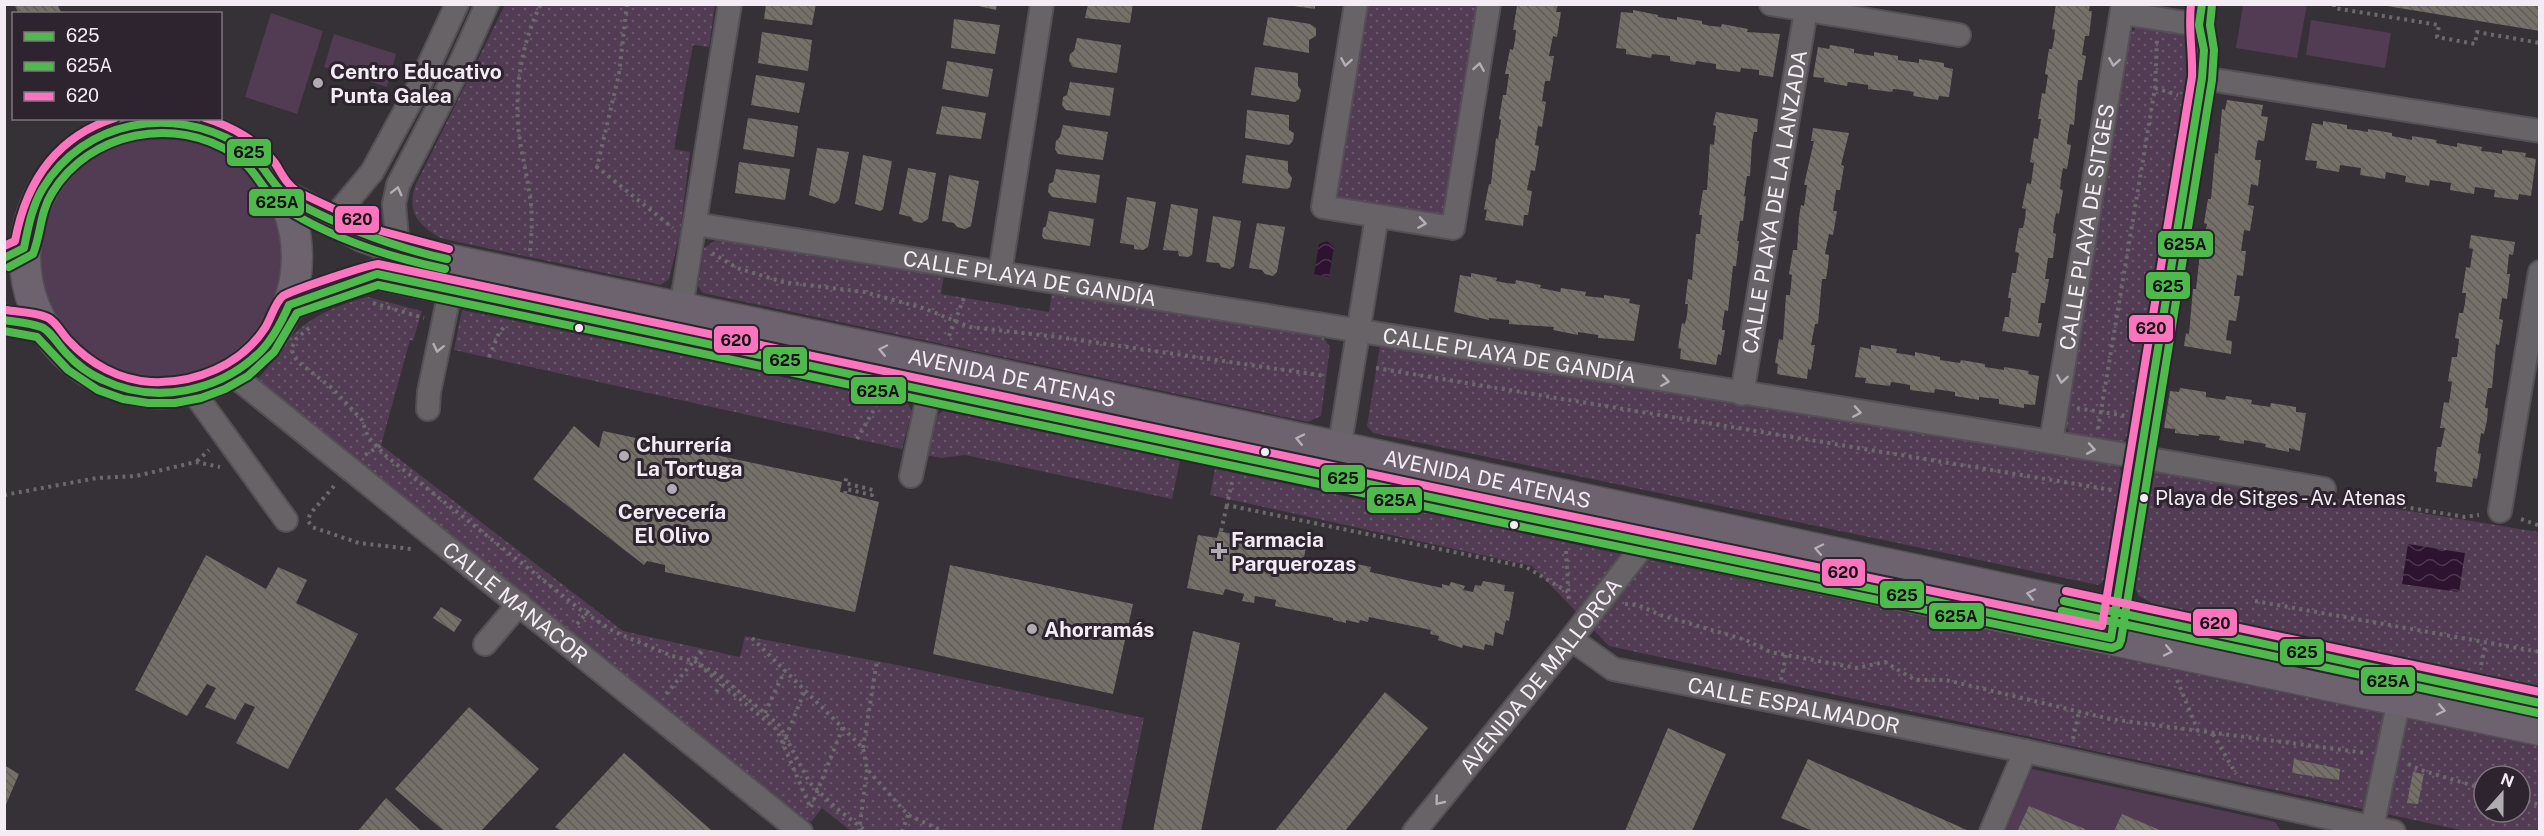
<svg xmlns="http://www.w3.org/2000/svg" width="2544" height="836" viewBox="0 0 2544 836" font-family="'Public Sans',sans-serif">
<style>
.green{fill:#513c53}
.park{fill:url(#park-dots);fill-rule:evenodd}
.water{fill:url(#water-waves)}
.building{fill:url(#building-back-hatch)}
.lines{fill:none;stroke-linecap:round;stroke-linejoin:round}
.minor-casing{stroke:#555055;stroke-width:26}
.major-casing{stroke:#555055;stroke-width:33}
.path{stroke:#6c696c;stroke-width:4;stroke-dasharray:3 4.5;stroke-linecap:butt}
.minor{stroke:#676367;stroke-width:22}
.major{stroke:#6d636e;stroke-width:30}
.bus-1-casing{stroke:#2e242f;stroke-width:12}
.bus-2-casing{stroke:#2e242f;stroke-width:12}
.bus-3-casing{stroke:#2e242f;stroke-width:12}
.bus-1{stroke:#4eba4b;stroke-width:8}
.bus-2{stroke:#4eba4b;stroke-width:8}
.bus-3{stroke:#fc73be;stroke-width:8}
.oneway{stroke:#b4aeb5}
.oneway2{stroke:#b7aeb8}
.poi-dot{fill:#b1abb2;stroke:#2e242f;stroke-width:2}
.bus-dot{fill:#f3ecf4;stroke:#2e242f;stroke-width:2}
.labels{text-anchor:middle;dominant-baseline:central;stroke-width:6;stroke-linejoin:round;paint-order:stroke}
.bus-label{font-size:20px;fill:#f3ecf4;stroke:#2e242f;text-anchor:start}
.poi-label{font-size:21px;font-weight:bold;fill:#f3ecf4;stroke:#2e242f;text-anchor:start}
.street-label{font-size:21px;fill:#f3ecf4;stroke:#2e242f}
.line-badge{stroke:#2e242f;stroke-width:2}
.pale-badge-label{font-size:16px;text-anchor:middle;font-weight:bold;fill:#111}
</style>
<defs>
<pattern id="park-dots" width="8" height="8" patternUnits="userSpaceOnUse" patternTransform="scale(1.5)"><rect width="8" height="8" fill="#513c53"/><path d="M2 2h.1M6 6h.1" fill="none" stroke="#6a586c" stroke-width="1.8" stroke-linecap="round"/></pattern>
<pattern id="water-waves" width="16" height="10" patternUnits="userSpaceOnUse" patternTransform="scale(1.5)"><rect width="16" height="10" fill="#2e1331"/><path d="M0 5q4-4 8 0t8 0" fill="none" stroke="#4d364f"/></pattern>
<pattern id="building-back-hatch" width="6" height="6" patternUnits="userSpaceOnUse" patternTransform="scale(1.5)"><rect width="6" height="6" fill="#757169"/><path d="M-1 5l2 2M0 0l6 6M5-1l2 2" fill="none" stroke="#5f5c59"/></pattern>
</defs>
<rect width="100%" height="100%" fill="#363136"/>
<path class="green" d="M2243,5H2307L2297,58L2236,48Z
M271,13L323,31L297,114L245,97Z
M2311,20L2391,33L2385,68L2306,55Z
M334,34L396,54L387,87L324,67Z
M37 257a124 124 0 1 1 248 0a124 124 0 1 1-248 0Z
M2032,769L2275,822L2281,831L2005,832Z"/>
<path class="park" d="M505,5H715L709,47L693,45L674,149L690,152L680,233L669,279L661,285L440,238C418,224 407,213 415,186Z
M1367,5H1477L1443,216L1336,199Z
M2137,26L2188,35L2198,50L2131,432L2121,444L2096,436L2070,434L2064,422L2128,36Z
M716,240L944,275L941,294L1049,312L1052,293L1323,337L1330,347L1321,416L1308,422L703,293L698,286L704,248Z
M368,297L422,311L413,341L410,340L381,445L623,631L740,657L745,636L897,665L1144,718L1121,831H851L822,808L811,822L803,817L256,380C270,368 278,351 291,337C312,315 340,304 368,297Z
M462,310L907,403L912,411L902,449L454,350Z
M1383,343L2118,465L2124,476L2108,577L2098,585L1373,433L1367,426L1380,346Z
M943,411L1180,461L1172,499L965,455L942,458L925,455L937,415Z
M1215,469L2539,746V831H2465L1609,646L1532,566L1210,495ZM2484,776H2520V812H2484Z
M2156,470L2539,532V686L2156,605L2139,596L2133,584L2148,477Z"/>
<path class="water" d="M1327,241L1334,247L1329,277L1314,274L1319,244Z
M2408,544L2465,553L2459,592L2402,584Z"/>
<path class="building" d="M14,4H57L62,14H19Z
M766,4H816L812,25L764,19Z
M970,4H997L996,10Z
M1088,4H1133L1130,23L1085,18Z
M1294,4H1315V9L1294,6Z
M1520,4H1558L1556,12H1561L1557,37L1553,36L1549,56H1554L1550,81H1545L1542,101L1546,102L1544,114L1542,127L1538,126L1535,145L1539,146L1535,171L1531,170L1527,190L1532,191L1528,215H1524L1523,226L1485,220L1487,210L1484,209L1489,184H1491L1496,138L1498,139L1501,120L1499,119L1503,95H1506L1509,74H1505L1510,49L1513,50L1515,40L1516,30H1513L1517,6Z
M2056,4H2090L2089,11H2092L2089,36H2085L2082,55L2086,56L2082,80H2078L2074,125L2070,124L2068,135L2067,144L2071,145L2067,169L2063,168L2061,179L2060,189L2063,190L2059,214L2056,213L2054,223L2053,233L2056,234L2053,258H2048L2045,279H2049L2045,303H2041L2038,323H2042L2039,337L2002,331L2005,317H2009L2011,298H2008L2012,273H2016L2019,253L2015,252L2019,228H2023L2025,219L2026,209L2022,208L2027,183L2031,184L2034,163L2030,162L2034,138L2038,139L2041,119H2038L2042,93L2045,94L2048,75L2045,74L2049,49H2052L2054,40L2055,30L2052,29Z
M2387,5H2540V31L2387,6Z
M1633,10L1658,15V17L1677,20V17L1702,21V24L1711,26L1721,27L1722,24L1748,29L1747,32L1780,34L1773,77L1759,75V70L1741,68L1740,72L1716,69V64L1696,61L1695,65L1670,61V56L1652,54L1651,58L1626,54V49L1616,48L1621,12L1633,13Z
M1268,17L1310,24L1316,28V36L1309,40V53L1263,45Z
M954,19L1000,25L995,54L951,48Z
M762,32L812,40L808,71L758,63Z
M1077,38L1121,45L1117,73L1073,67L1069,61L1070,54L1074,51Z
M1830,45L1854,49V53L1874,56V52L1898,56V60L1919,63V59L1944,63V67L1953,69L1949,97L1939,96L1938,100L1913,96L1914,92L1903,90L1893,89L1892,92L1868,89V85L1848,82L1847,86L1824,82V78L1813,77L1818,47L1829,49Z
M947,61L993,69L988,97L942,89Z
M1255,67L1298,73V86L1301,90L1299,99L1295,102L1251,95Z
M756,75L805,83L799,113L751,105Z
M1070,82L1114,88L1110,116L1066,110L1062,105L1063,97L1067,95Z
M2227,100L2263,105L2261,116L2268,117L2264,141L2258,140L2256,150L2255,160H2261L2258,186L2251,184L2248,205L2254,206L2250,231L2244,230L2241,251H2246L2243,276L2237,275L2234,296H2240L2236,321L2229,320L2226,340L2232,341L2231,354L2184,346L2186,333L2189,334L2193,289H2196L2201,244H2203L2207,224L2204,223L2208,199H2211L2215,153L2218,154L2222,109L2225,110Z
M942,106L986,113L981,139L936,134Z
M1247,110L1289,115V130L1294,133L1293,141L1289,145L1245,138Z
M1716,112L1758,119L1757,132H1754L1752,142L1750,176H1747L1744,196H1746L1743,221H1740L1737,241H1739L1736,266H1733L1728,311L1725,310L1723,320L1722,330H1725L1721,355L1718,354L1716,365L1680,359L1681,349L1678,348L1682,323L1685,324L1687,315L1688,304H1685L1688,279L1692,280L1696,234H1700L1702,215H1699L1703,190H1707L1710,144L1714,145L1716,126L1713,125Z
M748,118L798,126L794,157L743,149Z
M2323,121L2347,125V129L2357,130L2368,132V129L2392,133V136L2412,140V136L2437,140L2436,143L2457,147V143L2482,147L2481,151L2491,152L2502,154V150L2526,153L2525,157L2536,159L2531,196L2519,194L2518,200L2494,197L2495,190L2475,187L2474,194L2450,190L2451,183L2430,180L2429,186L2405,182L2406,176L2386,172L2385,179L2360,175L2361,168L2340,165L2339,172L2316,168L2317,161L2305,160L2312,123L2323,125Z
M1063,125L1108,132L1103,160L1058,154L1055,149L1056,141L1060,137Z
M1813,128L1849,133L1841,165L1844,166L1840,190H1836L1833,211H1837L1833,235L1829,234L1825,254L1829,255L1828,266L1826,279H1822L1818,324H1815L1811,345H1815L1811,370L1808,369L1807,379L1777,374L1778,364L1775,363L1779,339L1783,340L1786,295H1790L1792,275L1789,274L1793,250H1797L1799,217L1801,205L1804,206L1807,185H1804L1814,141H1811Z
M817,148L849,152L839,200L834,204L809,195Z
M863,155L892,161L883,209L880,211L855,204Z
M1246,155L1288,161V172L1292,178L1290,187L1287,189L1242,183Z
M739,162L790,169L785,200L735,193Z
M908,168L936,173L928,219L922,223L913,221L911,217L899,214Z
M1056,169L1100,175L1096,203L1052,197L1048,192L1049,184L1053,182Z
M949,175L979,181L971,226L965,229L957,227L954,223L942,221Z
M1127,197L1156,202L1148,247L1143,250L1134,249V245L1120,243Z
M1171,204L1198,209L1192,255L1188,257L1179,256L1178,251L1163,250Z
M1049,211L1094,219L1090,246L1044,239L1042,236L1043,228L1046,226Z
M1213,216L1241,221L1234,266L1230,269L1221,267L1219,263L1206,262Z
M1257,223L1285,227L1277,272L1273,276L1265,274L1262,270L1249,268Z
M2471,235L2515,242L2513,255L2509,254L2507,274H2510L2507,299L2502,298L2499,319L2503,320L2499,345L2496,344L2492,388H2488L2485,408H2488L2487,420L2484,434L2481,433L2478,453L2481,454L2477,479L2473,478L2472,487L2436,482L2437,472L2434,471L2437,447H2441L2445,428H2440L2444,402L2449,403L2452,382L2448,381L2452,357H2457L2459,339L2455,338L2459,313H2463L2465,303L2466,293H2462L2466,267L2470,268L2473,249L2469,248Z
M1471,273L1497,278L1496,281L1506,283L1515,284L1516,280L1541,285L1540,288L1560,292L1561,288L1586,292L1585,296L1604,298V295L1630,299L1629,303L1640,305L1634,341L1598,338V335L1578,332V335L1553,330L1554,327L1509,324V320L1489,318V320L1454,312L1460,275L1471,277Z
M1871,345L1897,349L1896,353L1904,354L1915,356V352L1940,357V360L1960,363L1961,360L1985,364V367L2004,370V367L2029,371L2028,374L2039,376L2035,405L2024,404V408L1999,404V399L1979,397V400L1955,396V392L1935,389L1934,393L1910,390V385L1899,383L1891,382L1890,386L1865,383L1866,378L1855,377L1860,347L1871,349Z
M2180,388L2206,392V397L2225,400L2226,396L2252,400L2251,404L2270,407L2271,403L2296,407V412L2306,413L2300,451L2289,448V452L2265,447L2266,444L2244,440V444L2219,440L2220,436L2209,435L2199,434V436L2175,433V429L2164,428L2170,391L2179,392Z
M574,426L599,448L603,431L842,482L840,492L879,502L855,612L665,572V565L647,561L644,565L533,479Z
M1219,531L1236,535L1235,539L1284,550L1286,543L1306,547L1304,557L1347,565V562L1371,567L1370,572L1442,588V584L1449,586L1451,582L1465,586L1463,590L1473,592L1475,585L1481,586L1483,581L1505,585L1504,591L1514,592L1509,621L1506,620L1503,635L1495,632L1493,646L1485,644L1484,650L1463,645L1462,648L1438,640L1439,636L1430,634L1431,630L1369,617L1368,622L1360,620L1359,623L1346,620V623L1333,620V618L1275,606L1276,600L1255,596L1254,603L1242,601L1244,594L1225,589L1223,595L1187,588L1198,535L1217,538Z
M206,555L266,589L278,567L307,580L296,603L358,634L288,769L236,743L255,707L245,703L235,720L205,707L216,688L207,684L187,716L135,690Z
M950,565L1133,604L1113,694L933,654Z
M441,607L462,620L454,632L433,618Z
M1193,631L1240,643L1201,831H1153Z
M1385,692L1428,728L1345,831H1275Z
M469,707L539,769L481,831H444L395,789Z
M1668,728L1726,754L1692,831H1625Z
M624,753L712,831H561L555,827Z
M1808,759L1969,831H1813L1781,818Z
M2294,759L2340,769L2339,780L2292,773Z
M4,765L19,774L4,809Z
M2413,772L2424,774L2418,804L2407,803Z
M386,798L421,831H358Z
M2029,806L2085,829L2084,831L2018,830Z
M2122,814L2162,831H2114Z"/>
<g class="lines">
<defs>
<g id="minor">
<path d="M1356,4L1323,207L1453,228L1489,4"/>
<path d="M1771,4L1959,35"/>
<path d="M2122,13L2199,25"/>
<path d="M2202,78L2540,131"/>
<path d="M331,221L372,172L421,82L457,4"/>
<path id="s1" d="M695,224L2051,442L2324,489"/>
<path d="M390,260L398,249L394,204L398,185L456,73L487,4"/>
<path d="M1000,273L1042,4"/>
<path d="M681,308L730,4"/>
<path id="s2" d="M232,374L801,832"/>
<path d="M192,390L286,520"/>
<path id="s3" d="M1742,394L1806,10"/>
<path d="M428,409L429,392L450,291"/>
<path id="s4" d="M2051,442L2123,4"/>
<path d="M1337,462L1377,216"/>
<path d="M911,476L933,374"/>
<path d="M2500,511L2540,272"/>
<path d="M2112,628L2202,78L2204,50L2199,25L2202,4"/>
<path id="s5" d="M1571,639L1613,669L2025,751L2394,832"/>
<path d="M485,644L519,604"/>
<path id="s6" d="M1414,832L1571,639L1646,542L1649,527"/>
<path d="M1991,832L2025,751"/>
<path d="M2371,832L2402,686"/>
</g>
<g id="major">
<circle cx="161" cy="257" r="136"/>
<path id="s7" d="M282,194L363,237L398,249L936,361L2540,703"/>
<path d="M289,305L377,274L2540,730"/>
<path d="M4,320L43,327"/>
</g>
</defs>
<use href="#minor" class="minor-casing"/>
<use href="#major" class="major-casing"/>
<path class="path" d="M627,4L619,74L597,167L673,228
M2334,4V8L2439,25L2437,37L2475,44L2477,32L2540,43
M2155,88L2178,95
M530,251C532,231 533,211 529,191C526,168 519,145 518,122C515,84 523,39 541,4
M712,253L737,268L783,282L864,292L923,308L970,327L1058,337L1326,376
M373,303L424,318
M309,328L296,339L291,349L297,361L332,388L362,420L368,437L386,456L586,614L615,632L672,656L694,661L720,676L779,725L810,783L835,807L867,832
M949,336L964,298
M489,357L499,333L504,327
M1376,368L2112,490
M2077,408L2126,416
M2098,429L2155,88L2157,39
M857,439L876,406
M365,455L381,445
M197,461L209,450
M1232,482L1227,505L1526,567L1568,592
M334,486L310,514L308,521L312,527L359,543L411,549
M845,494L846,489L872,495L873,490L845,483L847,475
M4,495L97,478L136,476L196,462L220,467
M2344,497L2465,517L2479,515
M2521,519L2540,526
M1221,531L1227,505
M1566,551L1569,603
M2255,601L2540,652
M1625,604L1638,605L1660,615L1746,640L1770,652L1857,668L1885,662L1915,680H1946L2110,719L2366,753
M577,624L592,607
M752,638L863,748L867,769L908,815L945,832
M699,665L777,730L811,809
M2481,665L2486,643
M1781,680L1786,655
M2177,680L2198,731
M716,692L721,684
M666,694L704,649
M765,713L785,670
M2213,734L2236,774
M2073,739L2079,711
M783,744L805,690
M863,748L877,661
M2408,764L2421,770L2484,789
M2520,799L2540,805
M811,807L843,727
M859,832L867,769
M902,832L908,815"/>
<use href="#minor" class="minor"/>
<use href="#major" class="major"/>
<defs>
<path id="bus-1" d="M4,258L24,248C28,228 32,206 43,188C84,120 172,105 238,144C264,159 271,189 295,202C344,228 392,247 447,259
M4,320C16,322 30,323 41,327C50,330 59,346 66,353C76,364 89,374 103,380C155,405 219,392 260,352C273,339 282,321 289,305L377,274L1515,515L2111,638L2202,78L2204,50L2199,25L2202,4
M2064,601L2540,703"/>
<path id="bus-2" d="M9,267L33,254C41,234 40,212 52,193C89,132 175,114 235,155C257,170 264,195 284,208C333,239 388,257 445,269
M4,331L37,337L68,370L98,390L123,399L148,403H175L201,398L225,389L248,376L274,352L297,313L378,285L1513,525L2112,648L2119,645L2121,640L2212,80L2214,50L2210,25L2212,5
M2062,611L2538,713"/>
<path id="bus-3" d="M205,118C231,126 258,141 275,163C282,174 286,184 298,192L381,231L449,249
M4,246L15,241C26,182 55,137 115,118
M6,310C19,312 34,312 46,317C55,320 62,334 68,340C90,364 119,380 151,382C195,384 241,365 265,328C271,319 275,302 283,296C293,290 367,265 378,264L1517,505L2102,626L2192,77C2193,52 2188,29 2191,4
M2066,591L2540,692"/>
</defs>
<use href="#bus-1" class="bus-1-casing"/>
<use href="#bus-2" class="bus-2-casing"/>
<use href="#bus-3" class="bus-3-casing"/>
<use href="#bus-1" class="bus-1"/>
<use href="#bus-2" class="bus-2"/>
<use href="#bus-3" class="bus-3"/>
</g>
<defs><path id="oneway-chevron" d="M-2-3.5L2.5 0L-2 3.5" fill="none" stroke-width="1.6" stroke-linecap="round" stroke-linejoin="round" transform="scale(1.5)"/></defs>
<g class="oneway">
<use href="#oneway-chevron" transform="translate(1346 62) rotate(99)"/>
<use href="#oneway-chevron" transform="translate(2114 62) rotate(99)"/>
<use href="#oneway-chevron" transform="translate(1479 67) rotate(-81)"/>
<use href="#oneway-chevron" transform="translate(397 191) rotate(-76)"/>
<use href="#oneway-chevron" transform="translate(1422 223) rotate(9)"/>
<use href="#oneway-chevron" transform="translate(438 348) rotate(102)"/>
<use href="#oneway-chevron" transform="translate(2062 379) rotate(99)"/>
<use href="#oneway-chevron" transform="translate(1665 381) rotate(9)"/>
<use href="#oneway-chevron" transform="translate(1857 412) rotate(9)"/>
<use href="#oneway-chevron" transform="translate(2091 449) rotate(10)"/>
<use href="#oneway-chevron" transform="translate(1439 801) rotate(129)"/>
</g>
<g class="oneway2">
<use href="#oneway-chevron" transform="translate(883 350) rotate(-168)"/>
<use href="#oneway-chevron" transform="translate(1300 439) rotate(-168)"/>
<use href="#oneway-chevron" transform="translate(1819 549) rotate(-168)"/>
<use href="#oneway-chevron" transform="translate(2031 594) rotate(-168)"/>
<use href="#oneway-chevron" transform="translate(2168 651) rotate(12)"/>
<use href="#oneway-chevron" transform="translate(2441 710) rotate(12)"/>
</g>
<g class="poi-dot">
<circle cx="318" cy="83" r="6"/>
<circle cx="624" cy="456" r="6"/>
<circle cx="672" cy="489" r="6"/>
<path d="M1216 542h6v6h6v6h-6v6h-6v-6h-6v-6h6z"/>
<circle cx="1032" cy="629" r="6"/>
</g>
<g class="bus-dot">
<circle cx="579" cy="328" r="5"/>
<circle cx="1265" cy="452" r="5"/>
<circle cx="2144" cy="498" r="5"/>
<circle cx="1514" cy="525" r="5"/>
</g>
<g class="labels">
<g class="bus-label">
<text x="2155" y="498">Playa de Sitges - Av. Atenas</text>
</g>
<g class="poi-label">
<text x="330" y="71">Centro Educativo<tspan x="330" dy="24">Punta Galea</tspan></text>
<text x="636" y="444">Churrería<tspan x="636" dy="24">La Tortuga</tspan></text>
<text x="672" y="511" text-anchor="middle">Cervecería<tspan x="672" dy="24">El Olivo</tspan></text>
<text x="1231" y="539">Farmacia<tspan x="1231" dy="24">Parquerozas</tspan></text>
<text x="1044" y="629">Ahorramás</text>
</g>
<g class="street-label">
<text stroke="none"><textPath href="#s3" startOffset="195">CALLE PLAYA DE LA LANZADA</textPath></text>
<text stroke="none"><textPath href="#s4" startOffset="218">CALLE PLAYA DE SITGES</textPath></text>
<text stroke="none"><textPath href="#s1" startOffset="339">CALLE PLAYA DE GANDÍA</textPath></text>
<text stroke="none"><textPath href="#s1" startOffset="825">CALLE PLAYA DE GANDÍA</textPath></text>
<text stroke="none"><textPath href="#s7" startOffset="756">AVENIDA DE ATENAS</textPath></text>
<text stroke="none"><textPath href="#s7" startOffset="1242">AVENIDA DE ATENAS</textPath></text>
<text stroke="none"><textPath href="#s2" startOffset="364">CALLE MANACOR</textPath></text>
<text stroke="none"><textPath href="#s6" startOffset="201">AVENIDA DE MALLORCA</textPath></text>
<text stroke="none"><textPath href="#s5" startOffset="236">CALLE ESPALMADOR</textPath></text>
</g>
</g>
<g class="line-badge">
<rect x="226" y="138" width="46" height="29" rx="6" fill="#4eba4b"/>
<rect x="248" y="188" width="57" height="29" rx="6" fill="#4eba4b"/>
<rect x="334" y="205" width="46" height="29" rx="6" fill="#fc73be"/>
<rect x="2157" y="230" width="57" height="28" rx="6" fill="#4eba4b"/>
<rect x="2145" y="271" width="46" height="29" rx="6" fill="#4eba4b"/>
<rect x="2128" y="314" width="46" height="29" rx="6" fill="#fc73be"/>
<rect x="713" y="325" width="46" height="29" rx="6" fill="#fc73be"/>
<rect x="762" y="346" width="46" height="29" rx="6" fill="#4eba4b"/>
<rect x="850" y="376" width="57" height="29" rx="6" fill="#4eba4b"/>
<rect x="1320" y="464" width="46" height="29" rx="6" fill="#4eba4b"/>
<rect x="1366" y="486" width="57" height="28" rx="6" fill="#4eba4b"/>
<rect x="1821" y="558" width="45" height="29" rx="6" fill="#fc73be"/>
<rect x="1879" y="580" width="46" height="29" rx="6" fill="#4eba4b"/>
<rect x="1928" y="602" width="57" height="28" rx="6" fill="#4eba4b"/>
<rect x="2192" y="608" width="46" height="29" rx="6" fill="#fc73be"/>
<rect x="2279" y="638" width="46" height="28" rx="6" fill="#4eba4b"/>
<rect x="2360" y="666" width="56" height="29" rx="6" fill="#4eba4b"/>
</g>
<g class="pale-badge-label">
<text x="249" y="158">625</text>
<text x="277" y="208">625A</text>
<text x="357" y="225">620</text>
<text x="2185" y="250">625A</text>
<text x="2168" y="292">625</text>
<text x="2151" y="334">620</text>
<text x="736" y="346">620</text>
<text x="785" y="366">625</text>
<text x="878" y="397">625A</text>
<text x="1343" y="484">625</text>
<text x="1395" y="506">625A</text>
<text x="1843" y="578">620</text>
<text x="1902" y="601">625</text>
<text x="1956" y="622">625A</text>
<text x="2215" y="629">620</text>
<text x="2302" y="658">625</text>
<text x="2388" y="687">625A</text>
</g>
<rect width="2544" height="836" fill="none" stroke="#f3ecf4" stroke-width="12"/>
<rect x="12" y="12" width="210" height="108" fill="#2e242f" stroke="#7d747e" stroke-width="1.5"/>
<rect x="24" y="32" width="30" height="9" fill="#4eba4b" stroke="#7d747e" stroke-width="1.5"/>
<text x="66" y="42" font-size="18" fill="#f3ecf4">625</text>
<rect x="24" y="62" width="30" height="9" fill="#4eba4b" stroke="#7d747e" stroke-width="1.5"/>
<text x="66" y="72" font-size="18" fill="#f3ecf4">625A</text>
<rect x="24" y="92" width="30" height="9" fill="#fc73be" stroke="#7d747e" stroke-width="1.5"/>
<text x="66" y="102" font-size="18" fill="#f3ecf4">620</text>
<g transform="translate(2502 794) rotate(21)"><circle r="28" fill="#2e242f" stroke="#7d747e" stroke-width="1.5"/>
<path d="M0-4.5L10 22L0 15L-10 22Z" fill="#b1abb2"/>
<text y="-9" font-size="16" font-weight="bold" text-anchor="middle" fill="#f3ecf4">N</text>
</g>
</svg>
